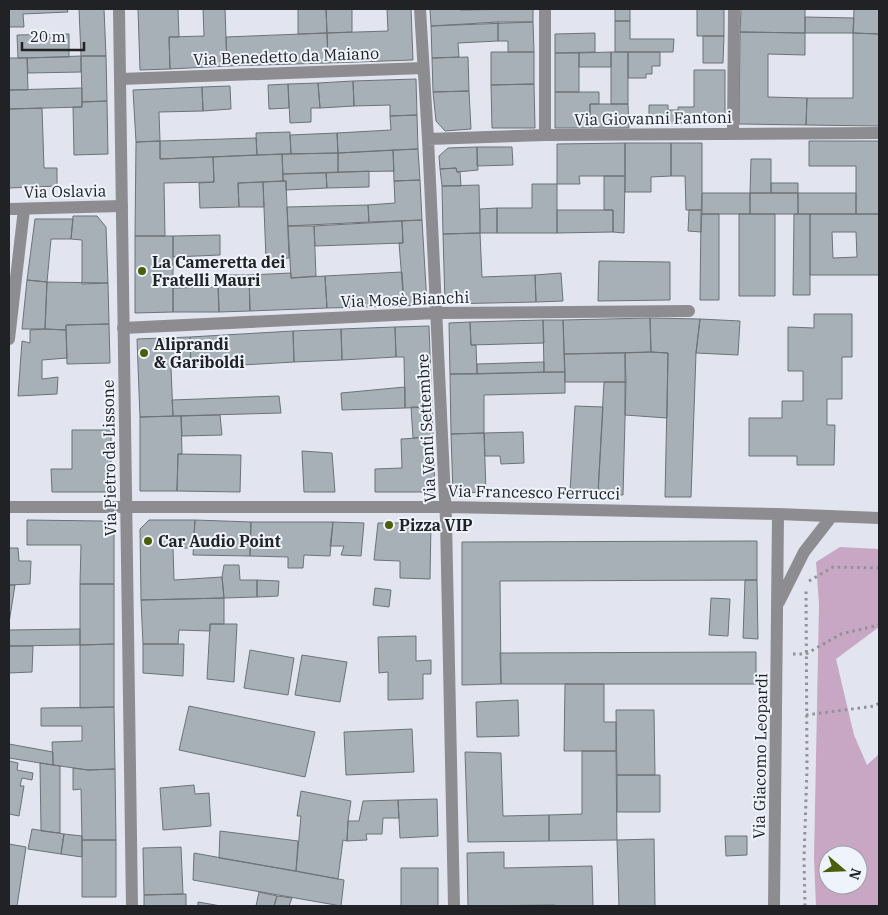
<svg xmlns="http://www.w3.org/2000/svg" width="888" height="915" viewBox="0 0 888 915" font-family="'IBM Plex Serif',serif">
<style>
.green{fill:#c8a7c5;fill-rule:evenodd}
.building{fill:#a7b0b6;stroke:#6b7379;fill-rule:evenodd}
.lines{fill:none;stroke-linecap:round;stroke-linejoin:round}
.path{stroke:#909299;stroke-width:3;stroke-dasharray:2.5 4;stroke-linecap:butt}
.minor{stroke:#8d8c90;stroke-width:12}
.tertiary{stroke:#8d8c90;stroke-width:12}
.poi-dot{fill:#495f0a;stroke:#eff3fc;stroke-width:2}
.labels{text-anchor:middle;dominant-baseline:central;stroke-width:4;stroke-linejoin:round;paint-order:stroke}
.street-label{font-size:16px;fill:#212226;stroke:#eff3fc}
.poi-label{font-size:16px;font-weight:bold;fill:#212226;stroke:#eff3fc;text-anchor:start}
</style>
<rect width="100%" height="100%" fill="#e2e5ef"/>
<path class="green" d="M840,547L879,549V627L836,659L854,735L867,765L879,754V906H816L814,858L819,604L816,562ZM828,855H858V885H828Z"/>
<path class="building" d="M9,9H67L68,12L23,14L24,27H9Z
M79,9H104L106,56H81Z
M138,9H178L179,37H169L170,69L140,70Z
M203,9H225L227,66L170,69L169,37L204,36Z
M298,9H326L327,33L298,34Z
M326,9H352V32L327,33Z
M387,9H411L413,60L328,63L327,33L388,31Z
M430,9H459L460,10L533,9V22L431,26Z
M615,9H630V21H615Z
M697,9H724V36H697Z
M741,9H805V33L740,32Z
M854,9H879V34L853,33Z
M805,17L854,18L853,33H805Z
M615,21H630V39H674L673,52H615Z
M498,22H533L534,52H508V41H498Z
M498,22V41L458,43L459,57L432,58L431,26Z
M740,32L805,33V55L768,54V97L807,98L806,125L739,124Z
M327,33L328,63L227,66L226,37Z
M595,33V52L555,53V34Z
M853,33L879,34V126L806,125L807,98H853Z
M69,34V57L18,58L17,35Z
M703,36H724L723,63H703Z
M491,52H534V84L491,85Z
M611,52V67H579V53Z
M611,52H628V104H611Z
M628,52H660V66H652V74H646V78H628Z
M555,53H579V92H555Z
M81,56V72L28,73L27,58Z
M81,56H106L107,101L82,102Z
M468,57L469,91L433,92L432,58Z
M9,58H27L28,90H9Z
M694,70H725V123H678V107H694Z
M416,79L417,115L390,116V105L354,106L353,81Z
M353,81L354,106L320,108L318,83Z
M318,83L320,108H311V122L290,123L288,84Z
M288,84L289,108L269,109L268,85Z
M534,84L535,128H492L491,85Z
M230,86L231,109L203,111L202,87Z
M202,87L203,111L159,112L160,141L136,142L133,90Z
M82,88V107L9,109V90Z
M469,91L471,129L445,131L436,121L433,92Z
M555,92H599V104H590V128H555Z
M107,101L108,154L74,155L73,107H82V102Z
M590,104H628L629,128H590Z
M649,105H668V110H678V123L649,124Z
M42,108L44,168H57V186L9,188V109Z
M417,115L418,149L338,153L337,133L391,130L390,116Z
M290,132L291,154L257,155L256,133Z
M337,133L338,153L291,154L290,135Z
M256,138L257,155L160,159V141Z
M160,141V159L213,157L214,182L164,183L165,236H135L136,142Z
M809,141H879V214H856V166H809Z
M625,143V176H579L580,184H557V144Z
M625,143H671V176L651,177V192H625Z
M671,143H702V210H686L685,176H671Z
M477,147H512L513,165L477,166Z
M477,147L478,170L457,172L456,168L440,169L439,156L448,148Z
M418,149L420,180L394,181L393,150Z
M393,150L394,171L338,172V153Z
M338,153V172L283,174L282,154Z
M282,154L283,181L238,183L239,207L200,208L199,183L214,182L213,157Z
M751,159H771V193H750Z
M456,168L457,172H460L461,186H442L440,169Z
M369,171V187L327,188L326,173Z
M326,173L327,188L286,190V181H283V174Z
M604,176H625L624,233L613,232V210H604Z
M420,180L422,220L369,222L368,205L395,203L394,181Z
M286,181L289,258L266,259L263,182Z
M263,182L264,207H239L238,183Z
M771,183H798V193H771Z
M532,184H557V233H497V208H532Z
M479,185L480,233L443,234L442,186Z
M702,193H750V214H701Z
M750,193H798V214H750Z
M798,193H856V214H798Z
M368,205L369,222L288,226L287,207Z
M497,208V233H480V209Z
M557,210H613V232L557,233Z
M689,210H702L701,232L688,231Z
M701,214H719V300H700Z
M739,214H775V296H739Z
M794,214H810V295H793Z
M810,214H879V275H810ZM832,232H856L857,257L833,258Z
M73,216H97L106,227L108,283L82,284V240L71,239Z
M35,219H73L71,239H51L47,282L27,280Z
M422,220L427,304L404,306L399,243H403L402,221Z
M402,221L403,243L315,246L314,226Z
M288,226H314L316,276L291,278Z
M480,233L482,277L535,275L536,302L445,304L443,234Z
M220,235V255L173,257V236Z
M135,236H173V312L135,313Z
M599,261L670,262V300L598,301Z
M402,272L404,306L327,308L325,276Z
M291,273V278L325,276L327,308L250,311L249,275Z
M561,273L563,301L536,302L535,275Z
M218,275H249L250,311L219,312Z
M27,280L47,282L45,329H22Z
M47,282L108,283L109,324L66,325V330L45,329Z
M218,287L219,312H173V288Z
M814,314H852V357H842V399H827V425H835L834,465H797V456H749V418H782V401H803V371H788V327L814,328Z
M650,318L651,352L564,354L563,320Z
M650,318L700,319L696,353L691,497H665L668,353L651,352Z
M700,319L740,321L738,355L696,353Z
M543,320L544,343L471,345L470,322Z
M543,320H563L565,372H544Z
M470,322L471,345H476L477,374H450L449,323Z
M109,324L110,363L67,364L66,325Z
M429,326L432,407L405,408L404,357H396L395,327Z
M395,327L396,357L342,360L341,329Z
M45,329L66,330L67,358L42,360V379L58,377L57,394L18,396L22,341L30,343V330Z
M341,329L342,360L294,362L293,331Z
M293,331L294,362L191,368L190,337Z
M190,337L191,368H171L173,416L140,417L137,339Z
M651,352L668,353L667,418L625,415V353Z
M625,353L626,382H565L564,354Z
M544,362V372L477,374V364Z
M565,372V393L484,395V433L451,434L450,374Z
M604,382H626L623,495L598,493Z
M405,387V408L342,410L341,393Z
M279,396L281,413L173,416L172,400Z
M575,406L603,407L598,493L570,492Z
M411,407H432L433,437L413,438Z
M220,415L222,435L182,436L181,416Z
M181,416L182,454H178L177,491H140V417Z
M72,430H111V492H52L51,469H72Z
M523,432L524,463L501,464L500,456H485L484,433Z
M484,433L486,492L453,493L451,434Z
M433,437L435,492H375V469L402,468L401,439Z
M302,451L332,453L335,492H304Z
M178,454L241,455L240,492L177,491Z
M27,520L102,521L114,530V584H80L81,545H27Z
M149,520H195L193,548H173L174,580L222,577L224,598L141,600L140,529Z
M195,520L251,522L250,556L193,555Z
M251,522H333L330,556L304,555L303,568H288V557L250,556Z
M333,522L364,523L361,556L341,555L344,546H330Z
M378,523H431L430,579L400,578V561L374,560Z
M757,541V580L500,581L501,684L462,685V542Z
M9,548H18L19,561H31L30,584L9,585Z
M224,565H239L240,580H257V597L224,598L222,577Z
M257,580L279,581L278,596L257,597Z
M745,580H757L758,639L743,638Z
M80,584H114V644L80,645Z
M9,585H15L9,623Z
M375,588L391,590L389,607L373,605Z
M224,598V624H210V631L179,630L178,644H143L141,600Z
M711,598L730,599L728,636L709,635Z
M210,624H237L234,682L207,679Z
M80,629V645L9,646V630Z
M416,636V661L431,660V674H423V699L388,700V672L379,673L378,637Z
M114,644V707L80,708V645Z
M143,644H184L183,676L143,673Z
M9,646H33L32,672L9,673Z
M250,650L294,658L288,695L244,688Z
M756,652V684H501L500,653Z
M302,655L347,662L340,702L295,695Z
M565,684H604V722H616V751H564Z
M518,700L519,736L477,737L476,702Z
M189,706L315,732L305,777L179,750Z
M114,707L115,769L88,770L53,765L52,742L82,741V726H41V708Z
M616,710H654L655,775H617Z
M412,729L414,772L346,775L344,732Z
M9,744L53,752V765L9,758Z
M582,751H616L617,840L549,841V815L582,814Z
M465,752L501,753L503,816L549,815V841L468,842Z
M9,761L18,763L17,770L33,773L32,780L22,778L20,786H24L19,816L9,814Z
M40,763L60,766V833L41,831Z
M73,768L88,770L115,769L116,840H82L81,789L73,790Z
M617,775H660V812H617Z
M194,785L195,794L209,793L211,826L163,830L160,788Z
M301,791L351,801L348,821L347,841L343,840L338,879L296,871L301,816H297Z
M437,799L438,836L400,838L398,800Z
M398,800L399,818H383L382,834H366L367,840L347,841L348,821H359L363,801Z
M32,829L64,834L61,854L28,849Z
M220,831L298,841L296,871L219,858Z
M64,834L82,836V857L61,854Z
M725,836H747V855L726,856Z
M654,839L655,906H619L617,840Z
M82,840H116V897H82Z
M9,844L26,847L17,906H9Z
M181,847L183,894L144,895L143,848Z
M504,852V868L592,866L593,906H555V905L468,906L467,853Z
M194,853L344,880L341,906L193,880Z
M401,868H438V906H401Z
M259,892L277,896L274,906H256Z
M186,894V906H144V895Z
M277,896L292,898L289,906H274Z
M198,902L221,906H198Z"/>
<g class="lines">
<path class="path" d="M809,581L833,567L879,568
M793,654H806L841,634L879,625
M806,715L875,706L879,703
M805,906L804,859L807,769L806,588"/>
<path class="minor" d="M420,9L428,139L446,520L454,906
M545,9V135
M120,79L423,68
M733,134L734,9
M428,139L545,135L879,133
M9,209L122,206
M123,328L436,313L689,311
M9,339L24,209
M9,507H446L778,514L879,518
M779,602L804,552L832,516
M774,906L778,514"/>
<path class="tertiary" d="M119,9L132,906"/>
</g>
<g class="poi-dot">
<circle cx="142" cy="271" r="5"/>
<circle cx="144" cy="353" r="5"/>
<circle cx="389" cy="525" r="5"/>
<circle cx="148" cy="541" r="5"/>
</g>
<g class="labels">
<g class="street-label">
<text transform="translate(286 56) rotate(-2)">Via Benedetto da Maiano</text>
<text transform="translate(653 118) rotate(-1)">Via Giovanni Fantoni</text>
<text transform="translate(65 191) rotate(-1)">Via Oslavia</text>
<text transform="translate(405 299) rotate(-2)">Via Mosè Bianchi</text>
<text transform="translate(426 428) rotate(-93)">Via Venti Settembre</text>
<text transform="translate(109 458) rotate(-91)">Via Pietro da Lissone</text>
<text transform="translate(534 492) rotate(1)">Via Francesco Ferrucci</text>
<text transform="translate(760 756) rotate(-89)">Via Giacomo Leopardi</text>
</g>
<g class="poi-label">
<text x="152" y="262">La Cameretta dei<tspan x="152" dy="18">Fratelli Mauri</tspan></text>
<text x="154" y="344">Aliprandi<tspan x="154" dy="18">&amp; Gariboldi</tspan></text>
<text x="399" y="525">Pizza VIP</text>
<text x="158" y="541">Car Audio Point</text>
</g>
</g>
<rect width="888" height="915" fill="none" stroke="#212226" stroke-width="20"/>
<g transform="translate(843 870) rotate(109)"><circle r="24" fill="#eff3fc" stroke="#9d9fa6"/>
<path d="M0-4L9 19L0 12L-9 19Z" fill="#495f0a"/>
<text y="-8" font-size="14" font-weight="bold" text-anchor="middle" fill="#212226">N</text>
</g>
<path d="M22 42v8h62v-8" fill="none" stroke="#212226" stroke-width="2.5"/>
<text x="30" y="42" font-size="15" fill="#212226" stroke="#eff3fc" stroke-width="4" paint-order="stroke">20 m</text>
</svg>
